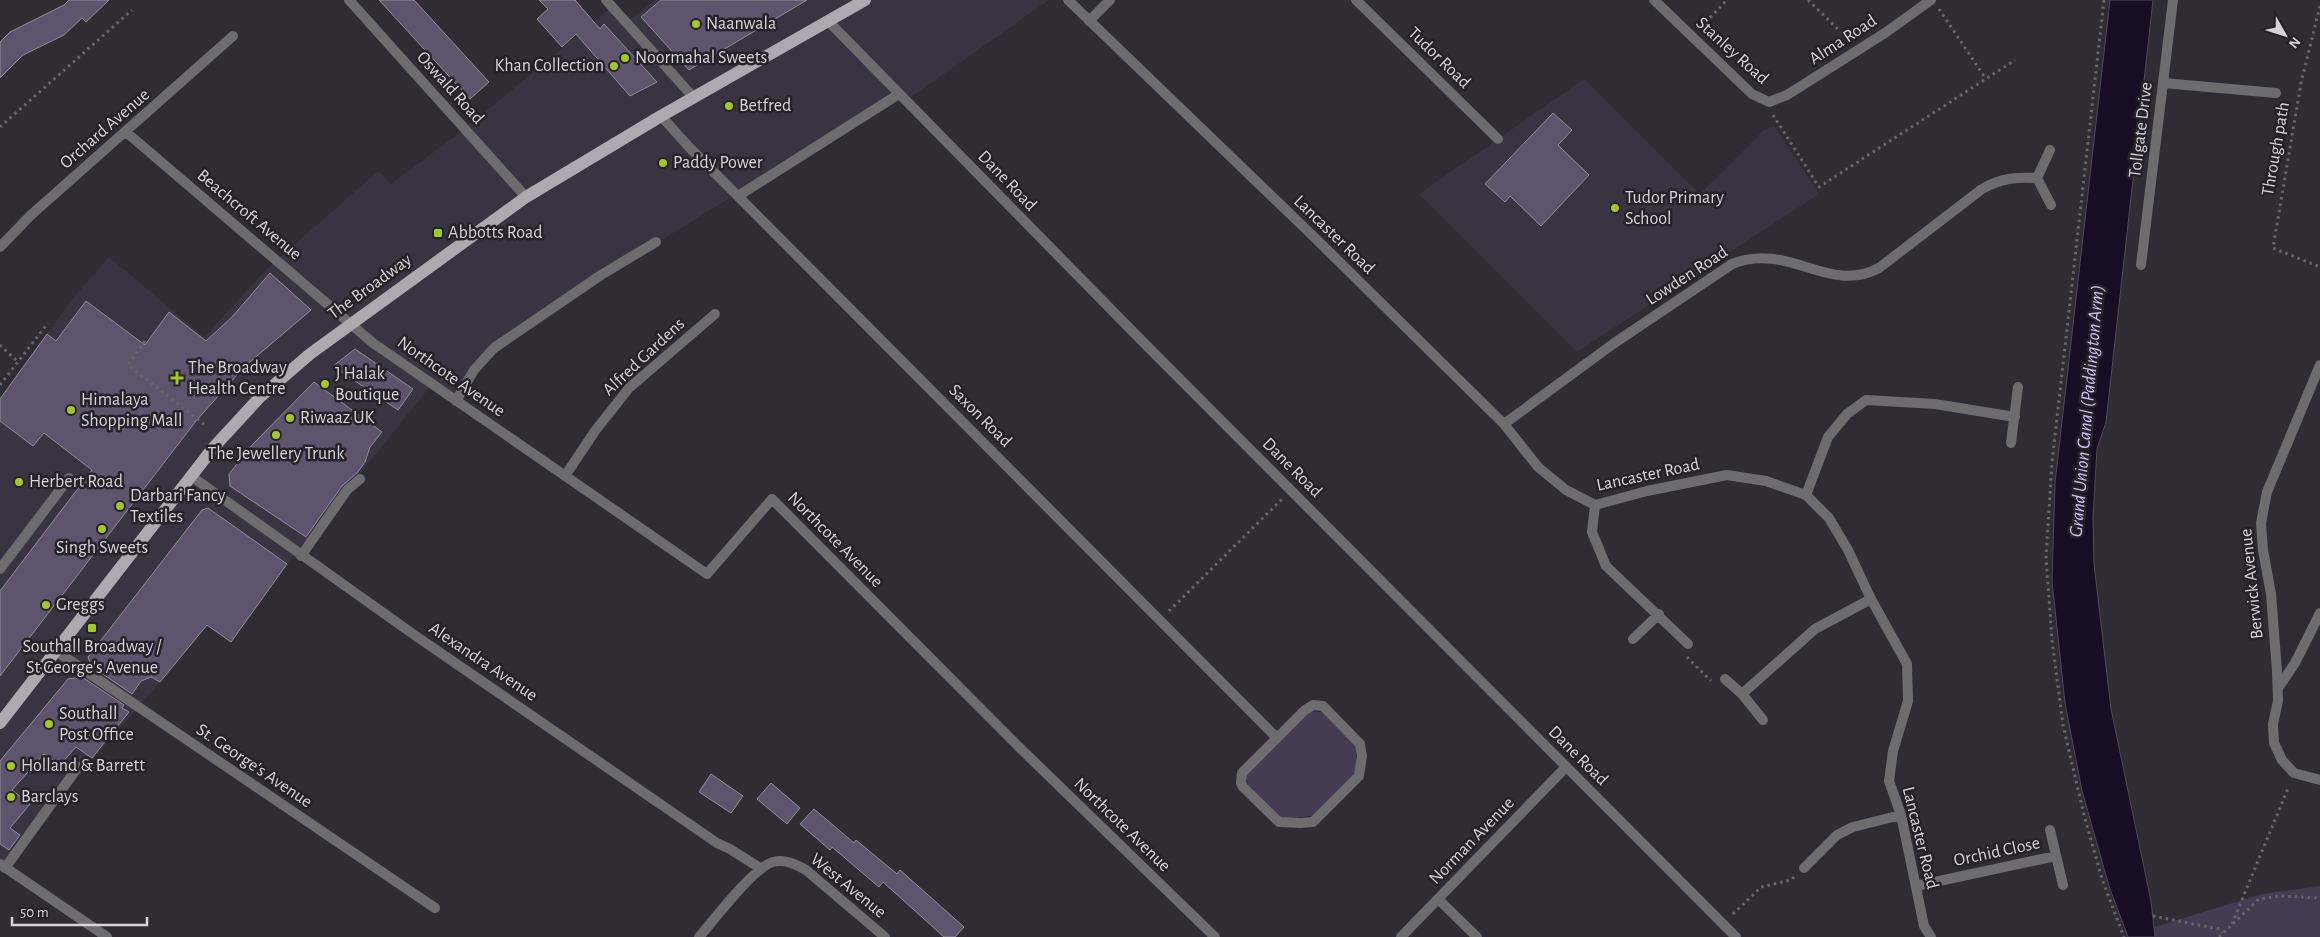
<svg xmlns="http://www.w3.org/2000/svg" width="2320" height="937" viewBox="0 0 2320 937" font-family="'Alegreya Sans',sans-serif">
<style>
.built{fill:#393441}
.green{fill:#453b53}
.water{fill:#170e23;stroke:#50495a}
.building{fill:#5e546e;stroke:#928f97}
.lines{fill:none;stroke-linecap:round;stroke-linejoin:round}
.path{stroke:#69676d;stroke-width:3;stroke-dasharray:2.5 4;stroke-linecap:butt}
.service{stroke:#6d6c6f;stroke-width:10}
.minor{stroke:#6d6c6f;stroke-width:10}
.primary{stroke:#aca9b1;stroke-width:12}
.poi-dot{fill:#a3c926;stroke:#252229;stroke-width:2}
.labels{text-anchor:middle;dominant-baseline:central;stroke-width:5;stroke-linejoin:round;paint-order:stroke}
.poi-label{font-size:18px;fill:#d6d4d9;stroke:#252229;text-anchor:start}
.street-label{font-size:18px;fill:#d6d4d9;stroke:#252229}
.water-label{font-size:19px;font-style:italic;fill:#d5c2f4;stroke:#252229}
</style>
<rect width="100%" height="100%" fill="#2f2c33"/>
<path class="built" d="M655,0H1049L904,102L896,96L585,287L482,360L457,397L433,383L287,564L231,642L207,625L160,682L71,784L65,781L0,872V399L73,298L109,257L204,337L267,269L378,171L391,184L462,131L612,7L626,23Z
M1584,79L1700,194L1764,130L1774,126L1819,194L1577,352L1419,194Z"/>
<path class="green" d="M1311,711L1325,713L1356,747L1357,772L1312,816L1283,819L1248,785L1246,777L1249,772Z
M2320,886V937H2155L2154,927L2262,894Z"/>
<path class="water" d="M2110,0H2153L2106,422L2097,449L2093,517L2094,564L2111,709L2151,901L2155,937H2128L2109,886L2082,791L2065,703L2052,581L2055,483Z"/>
<path class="building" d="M69,0H109L86,22L82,18L64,35L23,55L0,78V42L10,32L64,5Z
M379,0H414L489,82L470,99Z
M539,0H575L600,29L604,24L657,82L630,96L576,34L562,47L537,19L548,9Z
M661,0H807L689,70L641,17Z
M1553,113L1572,130L1558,145L1589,175L1541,226L1510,196L1505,202L1485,184Z
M270,273L311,310L244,367L196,421L0,676V591L92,470L44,433L33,446L0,421V399L47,334L56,341L86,301L145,345L169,312L206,341L232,317Z
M355,349L413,389L398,410L333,366Z
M314,382L382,432L370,447L365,462L358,472L342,486L306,537L230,486L229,474L253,444Z
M208,508L287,564L231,642L207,625L160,682L151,677L141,681L132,694L91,666L88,657L202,510Z
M82,677L124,705L122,708L129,712L92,758L76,747L60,765L44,754L12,790L30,804L10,828L20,835L9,850L0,844V761L68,679Z
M711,774L743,796L731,813L699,792Z
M771,783L800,808L787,824L757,799Z
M814,809L854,843L856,840L897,874L900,870L964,927L955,937H944L883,882L879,887L832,847L830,850L800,824Z"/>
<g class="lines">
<path class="path" d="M1808,0L1849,40
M2104,0L2052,462L2046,557L2052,640L2063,725L2084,815L2102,879L2124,937
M2320,6L2301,83L2273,248L2320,267
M1939,9L1986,79
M1701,27L1727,0
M1773,115L1819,187L2015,60
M0,127L132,10
M145,341L128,365L205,425
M0,345L19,363
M0,385L48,323
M1169,611L1282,499
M1687,657L1711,681
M1733,914L1761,887L1791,880L1794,877
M2153,916L2219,929L2222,933
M2232,924L2289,786
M2219,937L2259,899L2280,896L2320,898"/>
<path class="service" d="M1089,21L1110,0
M738,196L899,94
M456,401L474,370L494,348L601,275L656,242
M301,556L347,490L360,479
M0,569L69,478
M2278,688L2295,663L2320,613
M1313,705L1323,706L1360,744L1362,756L1359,776L1313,822L1301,823L1279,822L1243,787L1241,783L1242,773L1305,710Z
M5,868L78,767"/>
<path class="minor" d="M349,0L526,197
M606,0L694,98
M1068,0L1311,234L1504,424L1538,467L1566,490L1595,505L1647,491L1727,475L1766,481L1806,495L1829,518L1848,550L1871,599L1907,664L1908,701L1893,751L1889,781L1901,815L1924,926L1931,937
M1356,0L1498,139
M1654,0L1752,94L1769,102L1787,95L1885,33L1931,0
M828,21L1145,344L1736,937
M2163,83L2276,93
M661,116L689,147L1277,738
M126,132L373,343L707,574L772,499L1021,749L1215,937
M2037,178L2050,150
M0,247L31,215L233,36
M2141,265L2173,0
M2320,365L2267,492L2261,523L2263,550L2271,594L2277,671L2278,701L2273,724L2274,743L2282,760L2294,773L2320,780
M1504,424L1613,344L1732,264C1789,241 1828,295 1879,268L1982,189C2001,178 2016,177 2037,178L2051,205
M2011,443L2018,387
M191,476L413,634L717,843L730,849L760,868
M565,476L595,431L629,388L715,314
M1806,495L1828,437L1847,414L1866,400L1935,404L2015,417
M1595,505L1592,532L1606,566L1688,644
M1633,639L1659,614
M56,651L435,908
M1725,679L1742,694
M1763,720L1742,694L1815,629L1871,599
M2050,830L2063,885
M0,864L107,937
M1804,868L1837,835L1853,827L1901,815
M1916,886L2056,856
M1438,899L1477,937
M699,937C714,920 754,867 773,862C785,859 795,864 806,870L885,937
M1401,937L1566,767"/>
<path class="primary" d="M0,723L213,448L260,397L310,354L526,197L661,116L865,0"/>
</g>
<g class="poi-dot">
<circle cx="696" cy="24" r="5"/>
<circle cx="625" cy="58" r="5"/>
<circle cx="614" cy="66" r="5"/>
<circle cx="729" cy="106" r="5"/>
<circle cx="663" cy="163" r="5"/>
<circle cx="1615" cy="208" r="5"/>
<rect x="433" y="228" width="10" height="10" rx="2.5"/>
<path d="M174.5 370.5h5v5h5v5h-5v5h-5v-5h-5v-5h5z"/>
<circle cx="325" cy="384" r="5"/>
<circle cx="71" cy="410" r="5"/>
<circle cx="290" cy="418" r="5"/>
<circle cx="276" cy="435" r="5"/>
<circle cx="19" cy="482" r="5"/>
<circle cx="120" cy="506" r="5"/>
<circle cx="102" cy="529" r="5"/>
<circle cx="46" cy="605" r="5"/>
<rect x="87" y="623" width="10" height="10" rx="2.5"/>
<circle cx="49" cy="724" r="5"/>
<circle cx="11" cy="766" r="5"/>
<circle cx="11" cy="797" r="5"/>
</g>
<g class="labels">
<g class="poi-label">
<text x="706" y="24">Naanwala</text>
<text x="635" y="58">Noormahal Sweets</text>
<text x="604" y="66" text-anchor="end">Khan Collection</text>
<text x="739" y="106">Betfred</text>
<text x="673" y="163">Paddy Power</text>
<text x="1625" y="198">Tudor Primary<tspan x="1625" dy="21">School</tspan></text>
<text x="448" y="233">Abbotts Road</text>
<text x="188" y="368">The Broadway<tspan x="188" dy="21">Health Centre</tspan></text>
<text x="335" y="374">J Halak<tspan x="335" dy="21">Boutique</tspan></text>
<text x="81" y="400">Himalaya<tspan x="81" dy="21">Shopping Mall</tspan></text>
<text x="300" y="418">Riwaaz UK</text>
<text x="276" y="454" text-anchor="middle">The Jewellery Trunk</text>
<text x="29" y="482">Herbert Road</text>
<text x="130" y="496">Darbari Fancy<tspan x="130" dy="21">Textiles</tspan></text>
<text x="102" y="548" text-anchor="middle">Singh Sweets</text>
<text x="56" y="605">Greggs</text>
<text x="92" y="647" text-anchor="middle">Southall Broadway /<tspan x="92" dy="21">St George's Avenue</tspan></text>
<text x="59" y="714">Southall<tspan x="59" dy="21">Post Office</tspan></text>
<text x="21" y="766">Holland &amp; Barrett</text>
<text x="21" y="797">Barclays</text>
</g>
<g class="street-label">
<text transform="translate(1843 40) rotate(-33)">Alma Road</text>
<text transform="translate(1732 51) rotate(42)">Stanley Road</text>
<text transform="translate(1439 58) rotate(44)">Tudor Road</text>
<text transform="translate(450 88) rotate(48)">Oswald Road</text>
<text transform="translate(105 129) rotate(-41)">Orchard Avenue</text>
<text transform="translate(2141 130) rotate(-83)">Tollgate Drive</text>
<text transform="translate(2276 149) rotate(-80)">Through path</text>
<text transform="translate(1007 181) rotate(46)">Dane Road</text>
<text transform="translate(249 215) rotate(40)">Beachcroft Avenue</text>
<text transform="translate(1334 235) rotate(44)">Lancaster Road</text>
<text transform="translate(1687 276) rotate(-33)">Lowden Road</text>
<text transform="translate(370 287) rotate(-36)">The Broadway</text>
<text transform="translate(644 357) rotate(-43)">Alfred Gardens</text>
<text transform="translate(451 377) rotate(35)">Northcote Avenue</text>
<text transform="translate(980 416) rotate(45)">Saxon Road</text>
<text transform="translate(1292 468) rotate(45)">Dane Road</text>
<text transform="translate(1648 475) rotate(-12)">Lancaster Road</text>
<text transform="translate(835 540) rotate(45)">Northcote Avenue</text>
<text transform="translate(2252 584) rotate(-96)">Berwick Avenue</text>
<text transform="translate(483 662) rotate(34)">Alexandra Avenue</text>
<text transform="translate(1578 756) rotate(45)">Dane Road</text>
<text transform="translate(254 766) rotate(34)">St. George's Avenue</text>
<text transform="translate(1122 825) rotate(44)">Northcote Avenue</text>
<text transform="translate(1920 838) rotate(76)">Lancaster Road</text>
<text transform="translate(1472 841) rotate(-46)">Norman Avenue</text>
<text transform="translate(1997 852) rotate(-12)">Orchid Close</text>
<text transform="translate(848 886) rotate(39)">West Avenue</text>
</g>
<g class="water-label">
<text transform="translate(2087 411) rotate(-85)">Grand Union Canal (Paddington Arm)</text>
</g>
</g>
<g transform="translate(2285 35) rotate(129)" stroke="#252229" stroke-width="4" paint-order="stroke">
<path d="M0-4L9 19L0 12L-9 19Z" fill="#d6d4d9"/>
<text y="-8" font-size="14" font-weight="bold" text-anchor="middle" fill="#d6d4d9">N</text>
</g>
<path d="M12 917v8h135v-8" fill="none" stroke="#d6d4d9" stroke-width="2.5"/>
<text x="20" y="917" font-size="15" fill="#d6d4d9" stroke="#252229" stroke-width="4" paint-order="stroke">50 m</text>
</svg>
